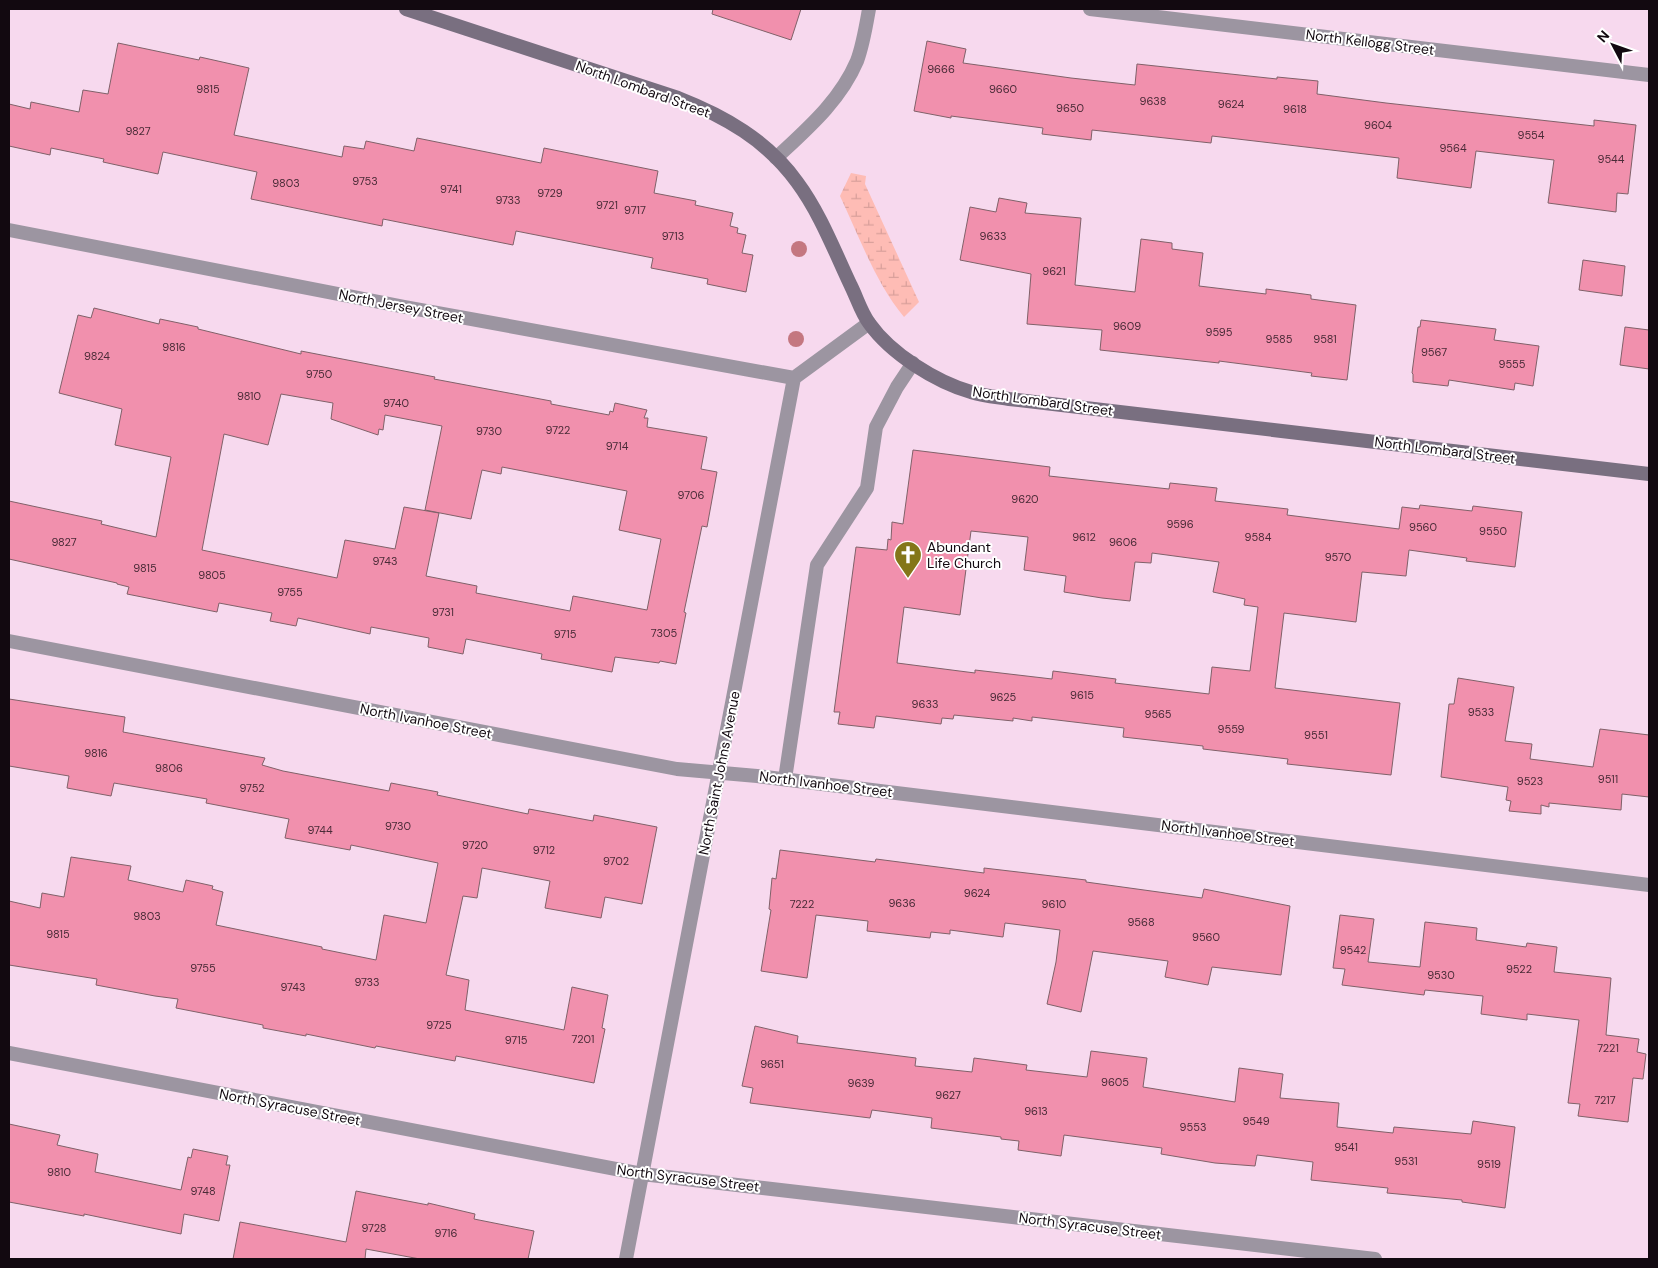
<svg xmlns="http://www.w3.org/2000/svg" width="1658" height="1268" viewBox="0 0 1658 1268" font-family="'DM Sans',sans-serif">
<style>
.wetland{fill:url(#wetland-marsh)}
.building{fill:#f190ad;stroke:#806169;fill-rule:evenodd}
.lines{fill:none;stroke-linecap:round;stroke-linejoin:round}
.service{stroke:#9c95a1;stroke-width:14}
.minor{stroke:#9c95a1;stroke-width:14}
.secondary{stroke:#796f80;stroke-width:14}
.tree{fill:#c47780}
.labels{text-anchor:middle;dominant-baseline:central;stroke-width:4;stroke-linejoin:round;paint-order:stroke}
.number-label{font-size:11px;fill:#4a2b37}
.street-label{font-size:14px;fill:#120910;stroke:#fff}
.poi-label{font-size:14px;fill:#120910;stroke:#fff;text-anchor:start}
</style>
<defs>
<pattern id="wetland-marsh" width="20" height="14" patternUnits="userSpaceOnUse" patternTransform="scale(1.25)"><rect width="20" height="14" fill="#febcb5"/><path d="M1 5h8M5 5V1M11 12h8M15 12V8" fill="none" stroke="#d9a09b"/></pattern>
</defs>
<rect width="100%" height="100%" fill="#f7d9ee"/>
<path class="wetland" d="M851,173L866,176L865,184L919,302L904,317C875,282 859,236 840,196Z"/>
<path class="building" d="M713,9H801L791,40L712,14Z
M927,41L966,49L963,63L1071,78L1135,85L1137,64L1277,79V77L1318,81L1317,94L1386,103L1594,126V120L1636,125L1628,194L1617,193L1616,212L1548,203L1554,160L1476,151L1471,188L1397,178L1399,158L1212,136L1211,143L1092,130L1091,140L1042,134L1043,128L951,116V118L914,111Z
M118,43L199,60L200,57L249,68L234,135L342,157L344,146L364,149L366,141L414,151L417,138L541,163L544,148L658,171L654,193L696,201L695,205L733,213L730,226L738,228L737,233L746,235L742,253L753,255L746,292L707,284L708,279L651,268L653,258L516,231L513,245L383,219L382,226L251,199L257,172L163,152L158,174L103,162L104,159L51,148L50,155L9,146V104L30,109L31,102L79,112L83,90L108,94Z
M999,198L1027,203L1025,213L1081,218L1075,285L1135,292L1141,239L1172,243V249L1203,253L1199,286L1266,294V289L1311,295V299L1356,305L1347,380L1311,376L1312,373L1219,361V363L1100,350L1102,330L1027,324L1031,274L960,260L970,207L996,212Z
M1583,260L1625,266L1622,296L1579,290Z
M94,308L159,324L160,319L198,327V329L301,354V351L435,377L434,379L551,401V404L609,415L610,411L613,412L615,403L647,410L644,418H648L647,427L707,437L701,469L717,472L707,527L702,526L684,612L686,613L676,664L660,661L659,663L615,657L612,672L541,659L542,654L466,639L463,654L428,647L429,638L371,627L370,634L298,618L296,626L270,621L272,613L219,603L217,612L127,594L129,587L117,584V583L9,559V501L102,521L101,524L156,537L171,457L115,445L122,409L59,393L78,315L91,318ZM281,394L333,403L331,419L378,435L379,429L383,430L385,415L442,426L425,510L471,519L482,470L501,474L502,467L627,491L619,530L661,539L647,610L573,596L570,611L476,593L477,586L426,576L439,513L404,507L395,549L345,540L337,578L202,550L224,434L268,445Z
M1421,320L1496,329L1494,340L1539,346L1533,386L1515,383L1514,390L1449,380L1448,386L1413,382V374L1412,373L1418,327H1420Z
M1625,327L1649,330V369L1620,365Z
M913,450L1050,467L1049,476L1169,489L1170,483L1217,488L1215,501L1288,509L1287,515L1399,529L1402,507L1419,509L1420,505L1472,511L1473,506L1522,512L1515,567L1466,561L1467,558L1409,550L1406,576L1362,572L1356,622L1284,613L1275,688L1400,703L1391,775L1287,764L1288,759L1203,749V746L1123,737L1124,728L1032,717V721L1013,718V721L954,715L953,719L942,718L941,724L876,716L874,728L838,724L840,712H834L856,547L887,550L888,539L891,540L892,522L903,524ZM971,531L1028,537L1024,570L1066,576L1064,592L1102,598L1130,601L1135,562L1151,563L1152,553L1219,562L1213,592L1245,599L1244,605L1258,607L1250,671L1212,667L1209,694L1115,683L1116,679L1053,671L1052,679L975,670V673L897,663L904,607L960,615Z
M1458,678L1514,687L1505,741L1532,744L1530,759L1593,767L1600,729L1649,735V797L1622,794L1621,810L1549,803V807L1541,805V814L1509,811L1511,801L1506,800L1508,787L1441,777L1449,704H1454Z
M9,699L125,717L123,732L265,758L262,765L283,771L389,791L391,783L438,792L437,795L528,814L529,809L593,821L594,815L657,827L642,904L605,897L601,918L545,908L550,881L482,868L477,898L463,896L446,975L469,980L465,1010L564,1030L572,987L608,995L602,1028L605,1029L594,1083L456,1056L455,1061L376,1046L375,1048L306,1034V1036L263,1028V1025L176,1008L178,999L155,996L96,985L97,979L9,965V901L40,908L42,893L64,897L71,857L131,866L128,880L183,892L186,880L213,886L212,889L223,892L216,925L322,947V949L376,960L384,915L426,923L438,863L351,845L350,850L285,838L289,819L206,803L207,799L114,783L111,796L67,788L69,776L9,766Z
M780,850L875,862L876,859L984,873V868L1086,880V882L1202,898L1204,889L1290,906L1281,975L1212,967L1208,985L1165,977L1168,961L1093,951L1081,1012L1047,1004L1056,962L1060,930L1005,923L1003,937L950,930V934L931,932L930,938L867,931L868,921L816,915L807,978L761,971L771,910L769,909L772,878L776,879Z
M1340,915L1374,919L1368,962L1420,967L1425,922L1477,928L1476,940L1526,947L1527,943L1557,947L1554,972L1611,978L1606,1035L1639,1039L1637,1052L1646,1054L1643,1079L1633,1078L1628,1122L1578,1116L1580,1104L1568,1103L1579,1020L1527,1014V1020L1481,1014L1483,996L1425,990L1424,995L1342,985L1345,969L1333,968Z
M755,1026L798,1036L797,1043L916,1058L915,1066L972,1072L974,1058L1027,1065L1026,1070L1087,1077L1091,1051L1147,1058L1143,1087L1235,1102L1239,1068L1283,1074L1280,1098L1339,1103L1337,1127L1393,1133L1394,1127L1471,1134L1473,1121L1515,1127L1505,1208L1462,1202V1200L1387,1193L1388,1188L1311,1180L1313,1162L1257,1155L1255,1166L1215,1163L1161,1154L1162,1148L1064,1135L1061,1156L1018,1150L1019,1141L1001,1139V1137L931,1128L932,1118L872,1110L870,1118L750,1103L753,1088L742,1086Z
M9,1124L60,1135L57,1145L98,1154L95,1172L181,1190L188,1157L191,1158L193,1149L228,1156L226,1165H230L219,1221L184,1214L181,1234L84,1214V1216L9,1202Z
M356,1191L428,1205V1203L475,1214L474,1219L534,1231L528,1259H420L366,1249L365,1259H233L240,1222L346,1242Z"/>
<g class="lines">
<path class="service" d="M785,779L817,565L867,488L876,427L897,387L913,363"/>
<path class="minor" d="M1090,9L1649,75
M776,158C807,129 840,101 857,61C863,45 866,26 869,9
M9,230L405,307L794,378
M9,641L677,769L757,776L1649,885
M9,1053L642,1174L1375,1259
M626,1259L794,378L869,323"/>
<path class="secondary" d="M406,9L678,98C724,116 767,140 797,182C820,213 834,250 851,286C857,298 861,312 869,323C891,354 936,382 971,392C983,396 996,397 1009,399L1649,474"/>
</g>
<g class="tree">
<circle cx="799" cy="249" r="8"/>
<circle cx="796" cy="339" r="8"/>
</g>
<defs>
<symbol id="church-pin" viewBox="-11 -11 22 30"><path d="M0 17L-7.5 6A9.5 9.5 0 1 1 7.5 6Z" fill="#847619" stroke="#fff"/><path d="M-1.2-6h2.4v3.5h3.3v2.4h-3.3V6h-2.4V-.1h-3.3v-2.4h3.3Z" fill="#fff"/></symbol>
</defs>
<g fill-rule="evenodd">
<use href="#church-pin" x="892" y="539" width="32" height="43"/>
</g>
<g class="labels">
<g class="number-label">
<text x="941" y="69">9666</text>
<text x="208" y="89">9815</text>
<text x="1003" y="89">9660</text>
<text x="1153" y="101">9638</text>
<text x="1231" y="104">9624</text>
<text x="1070" y="108">9650</text>
<text x="1295" y="109">9618</text>
<text x="1378" y="125">9604</text>
<text x="138" y="131">9827</text>
<text x="1531" y="135">9554</text>
<text x="1453" y="148">9564</text>
<text x="1611" y="159">9544</text>
<text x="365" y="181">9753</text>
<text x="286" y="183">9803</text>
<text x="451" y="189">9741</text>
<text x="550" y="193">9729</text>
<text x="508" y="200">9733</text>
<text x="607" y="205">9721</text>
<text x="635" y="210">9717</text>
<text x="673" y="236">9713</text>
<text x="993" y="236">9633</text>
<text x="1054" y="271">9621</text>
<text x="1127" y="326">9609</text>
<text x="1219" y="332">9595</text>
<text x="1279" y="339">9585</text>
<text x="1325" y="339">9581</text>
<text x="174" y="347">9816</text>
<text x="1434" y="352">9567</text>
<text x="97" y="356">9824</text>
<text x="1512" y="364">9555</text>
<text x="319" y="374">9750</text>
<text x="249" y="396">9810</text>
<text x="396" y="403">9740</text>
<text x="558" y="430">9722</text>
<text x="489" y="431">9730</text>
<text x="617" y="446">9714</text>
<text x="691" y="495">9706</text>
<text x="1025" y="499">9620</text>
<text x="1180" y="524">9596</text>
<text x="1423" y="527">9560</text>
<text x="1493" y="531">9550</text>
<text x="1084" y="537">9612</text>
<text x="1258" y="537">9584</text>
<text x="64" y="542">9827</text>
<text x="1123" y="542">9606</text>
<text x="1338" y="557">9570</text>
<text x="385" y="561">9743</text>
<text x="145" y="568">9815</text>
<text x="212" y="575">9805</text>
<text x="290" y="592">9755</text>
<text x="443" y="612">9731</text>
<text x="664" y="633">7305</text>
<text x="565" y="634">9715</text>
<text x="1082" y="695">9615</text>
<text x="1003" y="697">9625</text>
<text x="925" y="704">9633</text>
<text x="1481" y="712">9533</text>
<text x="1158" y="714">9565</text>
<text x="1231" y="729">9559</text>
<text x="1316" y="735">9551</text>
<text x="96" y="753">9816</text>
<text x="169" y="768">9806</text>
<text x="1608" y="779">9511</text>
<text x="1530" y="781">9523</text>
<text x="252" y="788">9752</text>
<text x="398" y="826">9730</text>
<text x="320" y="830">9744</text>
<text x="475" y="845">9720</text>
<text x="544" y="850">9712</text>
<text x="616" y="861">9702</text>
<text x="977" y="893">9624</text>
<text x="902" y="903">9636</text>
<text x="802" y="904">7222</text>
<text x="1054" y="904">9610</text>
<text x="147" y="916">9803</text>
<text x="1141" y="922">9568</text>
<text x="58" y="934">9815</text>
<text x="1206" y="937">9560</text>
<text x="1353" y="950">9542</text>
<text x="203" y="968">9755</text>
<text x="1519" y="969">9522</text>
<text x="1441" y="975">9530</text>
<text x="367" y="982">9733</text>
<text x="293" y="987">9743</text>
<text x="439" y="1025">9725</text>
<text x="583" y="1039">7201</text>
<text x="516" y="1040">9715</text>
<text x="1608" y="1048">7221</text>
<text x="772" y="1064">9651</text>
<text x="1115" y="1082">9605</text>
<text x="861" y="1083">9639</text>
<text x="948" y="1095">9627</text>
<text x="1605" y="1100">7217</text>
<text x="1036" y="1111">9613</text>
<text x="1256" y="1121">9549</text>
<text x="1193" y="1127">9553</text>
<text x="1346" y="1147">9541</text>
<text x="1406" y="1161">9531</text>
<text x="1489" y="1164">9519</text>
<text x="59" y="1172">9810</text>
<text x="203" y="1191">9748</text>
<text x="374" y="1228">9728</text>
<text x="446" y="1233">9716</text>
</g>
<g class="street-label">
<text transform="translate(1370 42) rotate(7)">North Kellogg Street</text>
<text transform="translate(643 89) rotate(20)">North Lombard Street</text>
<text transform="translate(401 306) rotate(11)">North Jersey Street</text>
<text transform="translate(1043 401) rotate(8)">North Lombard Street</text>
<text transform="translate(1445 450) rotate(7)">North Lombard Street</text>
<text transform="translate(426 721) rotate(11)">North Ivanhoe Street</text>
<text transform="translate(719 773) rotate(-79)">North Saint Johns Avenue</text>
<text transform="translate(826 784) rotate(7)">North Ivanhoe Street</text>
<text transform="translate(1228 833) rotate(7)">North Ivanhoe Street</text>
<text transform="translate(290 1107) rotate(11)">North Syracuse Street</text>
<text transform="translate(688 1178) rotate(7)">North Syracuse Street</text>
<text transform="translate(1090 1226) rotate(7)">North Syracuse Street</text>
</g>
<g class="poi-label">
<text x="927" y="547">Abundant<tspan x="927" dy="16">Life Church</tspan></text>
</g>
</g>
<rect width="1658" height="1268" fill="none" stroke="#120910" stroke-width="20"/>
<g transform="translate(1613 45) rotate(311)" stroke="#ffffff" stroke-width="4" paint-order="stroke">
<path d="M0-4L9 19L0 12L-9 19Z" fill="#120910"/>
<text y="-8" font-size="14" font-weight="bold" text-anchor="middle" fill="#120910">N</text>
</g>
</svg>
